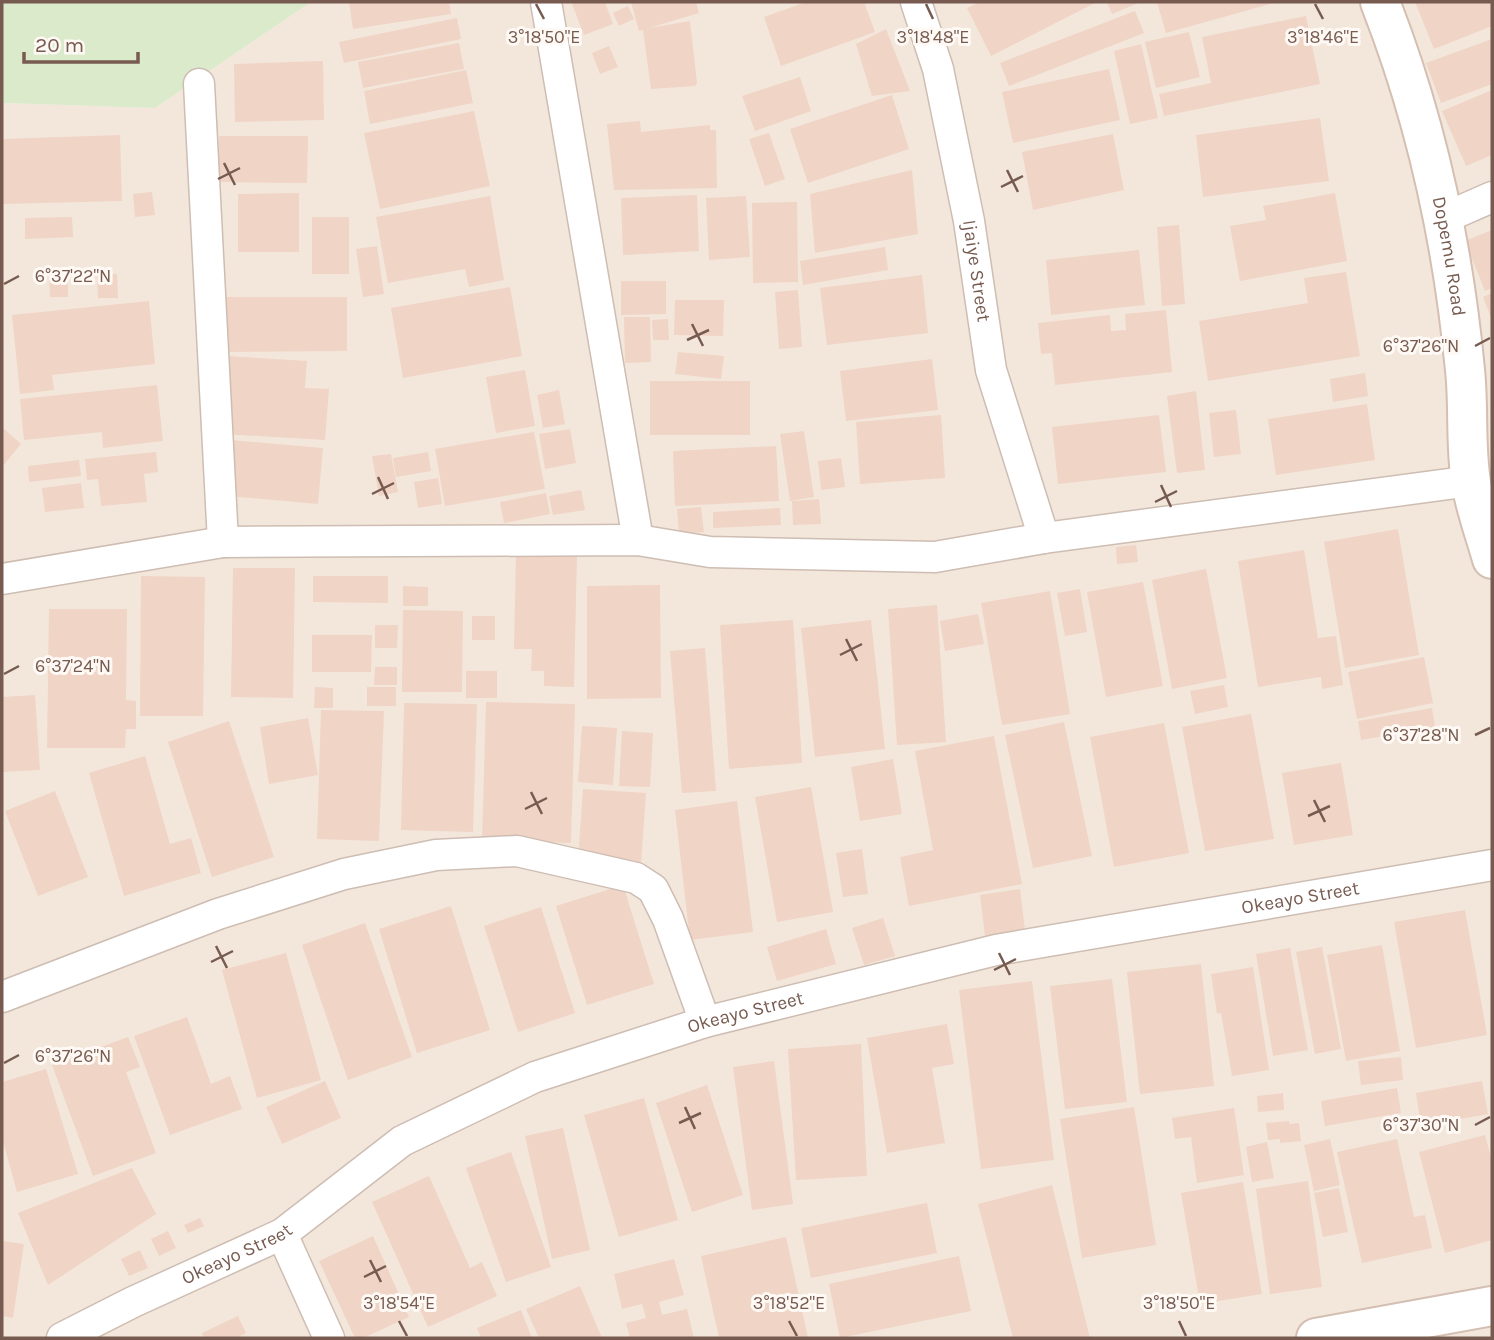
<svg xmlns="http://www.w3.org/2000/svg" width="1494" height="1340" viewBox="0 0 1494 1340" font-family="Karla,sans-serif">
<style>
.residential{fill:#f3e7dc}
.green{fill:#daeacb}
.building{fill:#f0d4c6}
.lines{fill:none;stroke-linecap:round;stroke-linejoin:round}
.street-casing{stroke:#cebdb2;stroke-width:33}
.secondary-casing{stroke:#d4bfb2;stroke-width:42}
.street{stroke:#fff;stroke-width:30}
.secondary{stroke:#fff;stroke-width:38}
.ticks{fill:none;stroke:#775b50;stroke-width:2.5}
.labels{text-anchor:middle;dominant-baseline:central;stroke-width:6;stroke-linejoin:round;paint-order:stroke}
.street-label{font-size:19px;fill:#775b50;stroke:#fef9f4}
.ticks-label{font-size:18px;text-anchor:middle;fill:#775b50;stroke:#fef9f4;stroke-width:6;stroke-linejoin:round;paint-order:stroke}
</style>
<rect width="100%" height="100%" fill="#fcf5ed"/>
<path class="residential" d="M311,2H1492V1338H2V103L155,108Z"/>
<path class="green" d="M2,2H311L155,108L2,103Z"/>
<path class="building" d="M349,2H449L451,14L353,29Z
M578,2H605L613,24L584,35L572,4Z
M631,2H696L699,13L649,28L690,21L697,83L695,86L651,89L643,30L639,31Z
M806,2H864L875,32L781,66L764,17Z
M980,2H1097L991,56L967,8Z
M1107,2H1141L1112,14Z
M1157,2H1274V3L1166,33Z
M1415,2H1492V26L1434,49Z
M628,6L634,19L619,26L613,13Z
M1135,11L1144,33L1009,86L1000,63Z
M1306,16L1320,84L1164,116L1159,94L1211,83L1202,37Z
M457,18L461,39L344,63L339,42Z
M886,29L910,91L872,96L856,44Z
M1189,32L1200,77L1156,88L1145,42Z
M1492,39V84L1441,103L1426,63Z
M459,43L464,69L363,88L358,62Z
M1141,44L1158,118L1130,124L1114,51Z
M609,46L618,67L600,74L592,53Z
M323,61L324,120L235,122L234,64Z
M1109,69L1120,120L1013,143L1002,92Z
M466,70L473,103L370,124L364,91Z
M800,77L811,111L755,131L742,96Z
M1492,90V155L1466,166L1442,111Z
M892,95L909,149L808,183L790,129Z
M474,111L490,186L380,209L364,133Z
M1320,118L1329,181L1203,197L1196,135Z
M640,121L641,132L710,125V130H716L717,188L614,190L607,124Z
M769,133L785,179L765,186L749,139Z
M1113,134L1124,190L1033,210L1022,152Z
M120,135L122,201L2,204V139Z
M219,136H308L307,183L218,182Z
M912,170L918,234L815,253L810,194Z
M152,192L155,215L135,217L133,194Z
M299,193V252H238V194Z
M1335,193L1347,261L1240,281L1230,226L1266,220L1263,206Z
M697,195L699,251L623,255L621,198Z
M490,196L504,280L469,287L465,269L388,283L376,217Z
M746,196L750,257L709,260L706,198Z
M797,202L798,282L753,283L752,203Z
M72,217L73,237L25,239V218Z
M312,217H349V274H312Z
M1179,225L1185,304L1162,306L1157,227Z
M1492,230V288L1485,291L1465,241Z
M377,246L384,294L363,297L356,249Z
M885,247L888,270L803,285L800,261Z
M1139,250L1145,305L1051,315L1046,260Z
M68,272V297H50L49,273Z
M1346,272L1360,356L1208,381L1199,321L1308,303L1304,278Z
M117,274L118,298H98L97,275Z
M922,275L928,333L827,345L820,288Z
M621,281H666V314L621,315Z
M510,287L522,356L403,378L391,308Z
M798,290L802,347L779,349L775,292Z
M1492,293V320L1483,297Z
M223,297H347V351L223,352Z
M675,300H724L723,336L674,335Z
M149,301L155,364L52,375L54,390L20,394L12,315Z
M1166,310L1172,372L1055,385L1052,353L1041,354L1038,323L1110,315L1111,331L1126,330L1125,314Z
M624,317H650L651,362L625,363Z
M668,319L669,340H653L652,320Z
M678,352L724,356L721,379L675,374Z
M227,356L307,361L305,388L329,389L325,440L223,434Z
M932,359L938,410L846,421L840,371Z
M525,370L535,426L496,433L486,377Z
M1365,373L1368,396L1333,402L1330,379Z
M650,381H750V435H650Z
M157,385L163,441L103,448L102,432L24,440L20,399Z
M559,390L565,424L543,428L537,395Z
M1196,391L1205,470L1177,473L1167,396Z
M1367,404L1375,460L1276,475L1268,419Z
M1236,410L1241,454L1214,457L1209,413Z
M941,415L945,478L860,484L856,422Z
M1159,415L1166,472L1058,484L1052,427Z
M2,427L21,444L2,467Z
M570,429L576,463L545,469L539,434Z
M804,431L814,497L790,501L780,434Z
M534,432L545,489L445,506L435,449Z
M231,440L323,448L318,504L227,496Z
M776,446L779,501L675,506L673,451Z
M156,452L158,472L144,474L147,502L101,506L98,479L87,480L85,459Z
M428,452L431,471L396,477L393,458Z
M391,454L398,492L379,496L372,456Z
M841,458L845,487L821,490L818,461Z
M79,460L81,476L29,482L28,466Z
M438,478L442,504L418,508L414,482Z
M81,483L84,508L45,512L42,488Z
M581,490L585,510L553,515L549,496Z
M546,493L550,514L504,523L500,502Z
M819,499L821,524L793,525L792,501Z
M701,507L704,532L679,534L677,509Z
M780,508L781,525L713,528V512Z
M1398,529L1419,655L1345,668L1324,542Z
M1136,545L1138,562L1117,564L1116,547Z
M1304,550L1318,638L1336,636L1343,685L1322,689L1321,677L1258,687L1238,561Z
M516,554H577L574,687L544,686V671H531L532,649H514Z
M233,568H295L293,698L231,697Z
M1206,569L1227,678L1172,689L1152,580Z
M141,576L205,577L203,716H140Z
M313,576H388V603L313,602Z
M1143,582L1163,686L1106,697L1087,592Z
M660,585L661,698L587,699V586Z
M403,586L428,587V606H403Z
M1080,589L1087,632L1065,636L1057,593Z
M1050,591L1070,714L1002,725L981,603Z
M937,605L946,742L897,745L888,609Z
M49,609H127L126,700L136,701V729H126L125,748H47Z
M403,610L463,611L462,692H402Z
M978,614L984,644L945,651L940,621Z
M472,616H495V640H472Z
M793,620L802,763L729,769L720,625Z
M871,620L885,749L815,757L801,628Z
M375,625H398L397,648H375Z
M312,635H372L371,672H312Z
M705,648L716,791L682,793L670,651Z
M1424,657L1433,703L1357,719L1348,672Z
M375,667H397V685H374Z
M466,671H497V698H466Z
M1224,685L1228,707L1195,714L1190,691Z
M315,687L333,688V708H314Z
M367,687H396V706H367Z
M35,695L40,770L2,772V697Z
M486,702L575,704L571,843L482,841Z
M404,703L477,704L473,832L401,830Z
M1432,708L1435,727L1361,740L1358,721Z
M321,710L384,711L379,841L317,839Z
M1251,714L1274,839L1205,851L1182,727Z
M308,718L318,775L269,784L260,727Z
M229,721L274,857L212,877L168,742Z
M1064,722L1092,856L1033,868L1005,735Z
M1164,723L1189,853L1114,867L1090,737Z
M582,726L617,728L613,785L578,782Z
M622,731L653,733L650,787L619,786Z
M994,736L1022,884L909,906L900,857L933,850L915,751Z
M145,756L170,844L191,838L201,873L124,896L89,773Z
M893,759L902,814L860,821L851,767Z
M1341,763L1353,835L1294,845L1282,773Z
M811,787L833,912L777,922L755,797Z
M583,789L646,793L641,864L578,860Z
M55,791L88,877L38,896L5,811Z
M737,801L753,932L690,940L675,810Z
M862,849L868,894L843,897L836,853Z
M623,885L654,984L587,1005L556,906Z
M1020,889L1025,931L985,936L980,895Z
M451,906L490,1030L417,1053L379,929Z
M541,907L575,1013L518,1032L484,926Z
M1465,910L1487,1035L1416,1048L1394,922Z
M883,918L895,956L864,965L852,928Z
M365,923L412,1057L348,1080L302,945Z
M826,929L836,964L777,981L767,947Z
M1382,945L1400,1051L1346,1061L1327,955Z
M1322,947L1341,1049L1315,1054L1296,952Z
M1290,948L1308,1050L1273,1056L1256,954Z
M286,953L321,1080L257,1098L222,970Z
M1201,964L1214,1086L1140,1094L1127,972Z
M1253,967L1269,1070L1232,1076L1221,1013L1217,1014L1211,974Z
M1112,979L1127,1102L1065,1109L1050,986Z
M1032,981L1054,1160L981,1169L959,990Z
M187,1017L211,1084L230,1076L242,1109L170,1135L134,1036Z
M947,1024L954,1064L932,1068L945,1143L887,1153L867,1038Z
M128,1037L140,1067L126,1072L156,1153L93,1176L52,1065Z
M861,1044L867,1176L796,1180L788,1049Z
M1401,1057L1403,1080L1361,1085L1358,1061Z
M774,1061L793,1204L752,1210L733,1067Z
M46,1069L78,1174L17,1192L2,1138V1082Z
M325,1081L341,1118L282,1144L266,1107Z
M1482,1081L1488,1114L1421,1126L1416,1093Z
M707,1085L743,1195L692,1212L656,1103Z
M1397,1088L1401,1113L1325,1126L1321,1101Z
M1283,1093L1284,1110L1258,1112L1257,1096Z
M644,1098L678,1220L619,1237L584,1115Z
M1134,1107L1156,1245L1082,1258L1060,1119Z
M1234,1108L1244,1175L1197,1183L1191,1137L1175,1139L1172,1118Z
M1289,1121V1124L1299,1123L1301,1141L1280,1143V1139L1268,1140L1266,1123Z
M563,1128L590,1250L552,1259L525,1136Z
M1485,1135L1492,1161V1240L1445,1253L1419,1152Z
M1330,1139L1340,1185L1314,1191L1304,1145Z
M1397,1139L1414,1217L1425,1215L1432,1248L1362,1263L1337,1152Z
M1267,1142L1274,1178L1252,1182L1246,1147Z
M511,1152L551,1267L506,1282L466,1168Z
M132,1168L156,1214L48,1285L18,1213Z
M429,1176L470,1268L482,1262L497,1296L428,1327L372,1202Z
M1308,1181L1322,1287L1270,1294L1256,1189Z
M1243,1182L1262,1294L1200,1304L1181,1193Z
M1052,1185L1090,1338H1013L978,1204Z
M1339,1188L1348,1232L1323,1237L1314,1193Z
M927,1203L937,1253L811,1278L801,1228Z
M200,1218L204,1226L188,1233L184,1225Z
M168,1231L176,1248L159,1256L151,1239Z
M373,1236L409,1317L363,1338H355L319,1261Z
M786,1237L808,1338H719L701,1256Z
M2,1241L24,1244L13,1318L2,1316Z
M140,1250L148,1268L129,1276L121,1259Z
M959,1256L971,1311L840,1338L829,1284Z
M674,1259L684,1295L659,1302L662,1315L687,1309L694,1338H630L626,1323L646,1318L642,1304L622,1309L614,1274Z
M580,1286L602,1338H539L526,1309Z
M521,1310L532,1338H481L477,1328Z
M238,1316L246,1333L236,1338H204L202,1333Z"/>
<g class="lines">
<defs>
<g id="street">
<path d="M546,2L638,540"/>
<path id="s1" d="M916,2L938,69L969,221L991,370L1044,538"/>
<path d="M199,84L223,542"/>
<path d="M1444,218L1492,197"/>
<path d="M2,579L223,542L638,540L710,552L935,557L1044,538L1471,481"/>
<path d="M2,997L218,914L344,874L436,855L517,851L636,878L653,889L668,919L705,1022"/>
<path d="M282,1234L329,1338"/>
<path id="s2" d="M62,1338L133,1302L282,1234L402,1141L535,1077L705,1022L996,950L1492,865"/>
</g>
<g id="secondary">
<path id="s3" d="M1380,2C1426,119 1453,244 1465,370C1469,407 1465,445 1471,482C1475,508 1485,534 1492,559"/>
<path d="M1316,1338L1492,1306"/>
</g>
</defs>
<use href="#street" class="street-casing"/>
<use href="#secondary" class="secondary-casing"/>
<use href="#street" class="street"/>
<use href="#secondary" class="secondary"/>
</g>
<path class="ticks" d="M536,4L544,19M926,4L933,19M1315,4L1323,19M224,163L235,185M1007,170L1018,192M218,179L240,168M1001,187L1023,176M4,284L19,276M692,324L703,346M687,340L709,330M1475,346L1490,338M378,477L388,499M1161,485L1171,507M372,494L394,483M1155,502L1177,491M846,639L857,661M840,655L862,644M4,674L19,666M1475,735L1490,728M531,792L542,814M1314,800L1325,822M525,809L547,798M1308,816L1330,806M216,946L227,968M999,953L1010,975M211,962L233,951M994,970L1016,959M4,1063L19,1055M685,1107L695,1129M679,1123L701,1113M1475,1125L1490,1117M370,1260L381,1282M364,1277L386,1266M399,1321L407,1336M789,1321L797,1336M1179,1321L1186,1336"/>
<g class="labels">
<g class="street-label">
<text stroke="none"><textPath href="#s3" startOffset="264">Dopemu Road</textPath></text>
<text stroke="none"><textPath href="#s1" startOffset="276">Ijaiye Street</textPath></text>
<text stroke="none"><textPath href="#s2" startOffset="1330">Okeayo Street</textPath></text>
<text stroke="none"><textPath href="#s2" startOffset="763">Okeayo Street</textPath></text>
<text stroke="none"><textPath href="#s2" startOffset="194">Okeayo Street</textPath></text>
</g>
</g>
<g class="ticks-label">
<text x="933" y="43">3°18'48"E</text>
<text x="1323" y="43">3°18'46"E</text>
<text x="544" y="43">3°18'50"E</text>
<text x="73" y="282">6°37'22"N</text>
<text x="1421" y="352">6°37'26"N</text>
<text x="73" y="672">6°37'24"N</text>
<text x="1421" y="741">6°37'28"N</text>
<text x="73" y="1062">6°37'26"N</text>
<text x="1421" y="1131">6°37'30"N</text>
<text x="399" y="1309">3°18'54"E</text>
<text x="789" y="1309">3°18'52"E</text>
<text x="1179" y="1309">3°18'50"E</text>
</g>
<rect width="1494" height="1340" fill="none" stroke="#775b50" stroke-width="7"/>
<path d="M24 52v10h114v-10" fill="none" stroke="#775b50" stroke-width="3.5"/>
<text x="35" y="52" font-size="21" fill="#775b50" stroke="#fef9f4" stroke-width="5" paint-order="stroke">20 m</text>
</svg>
